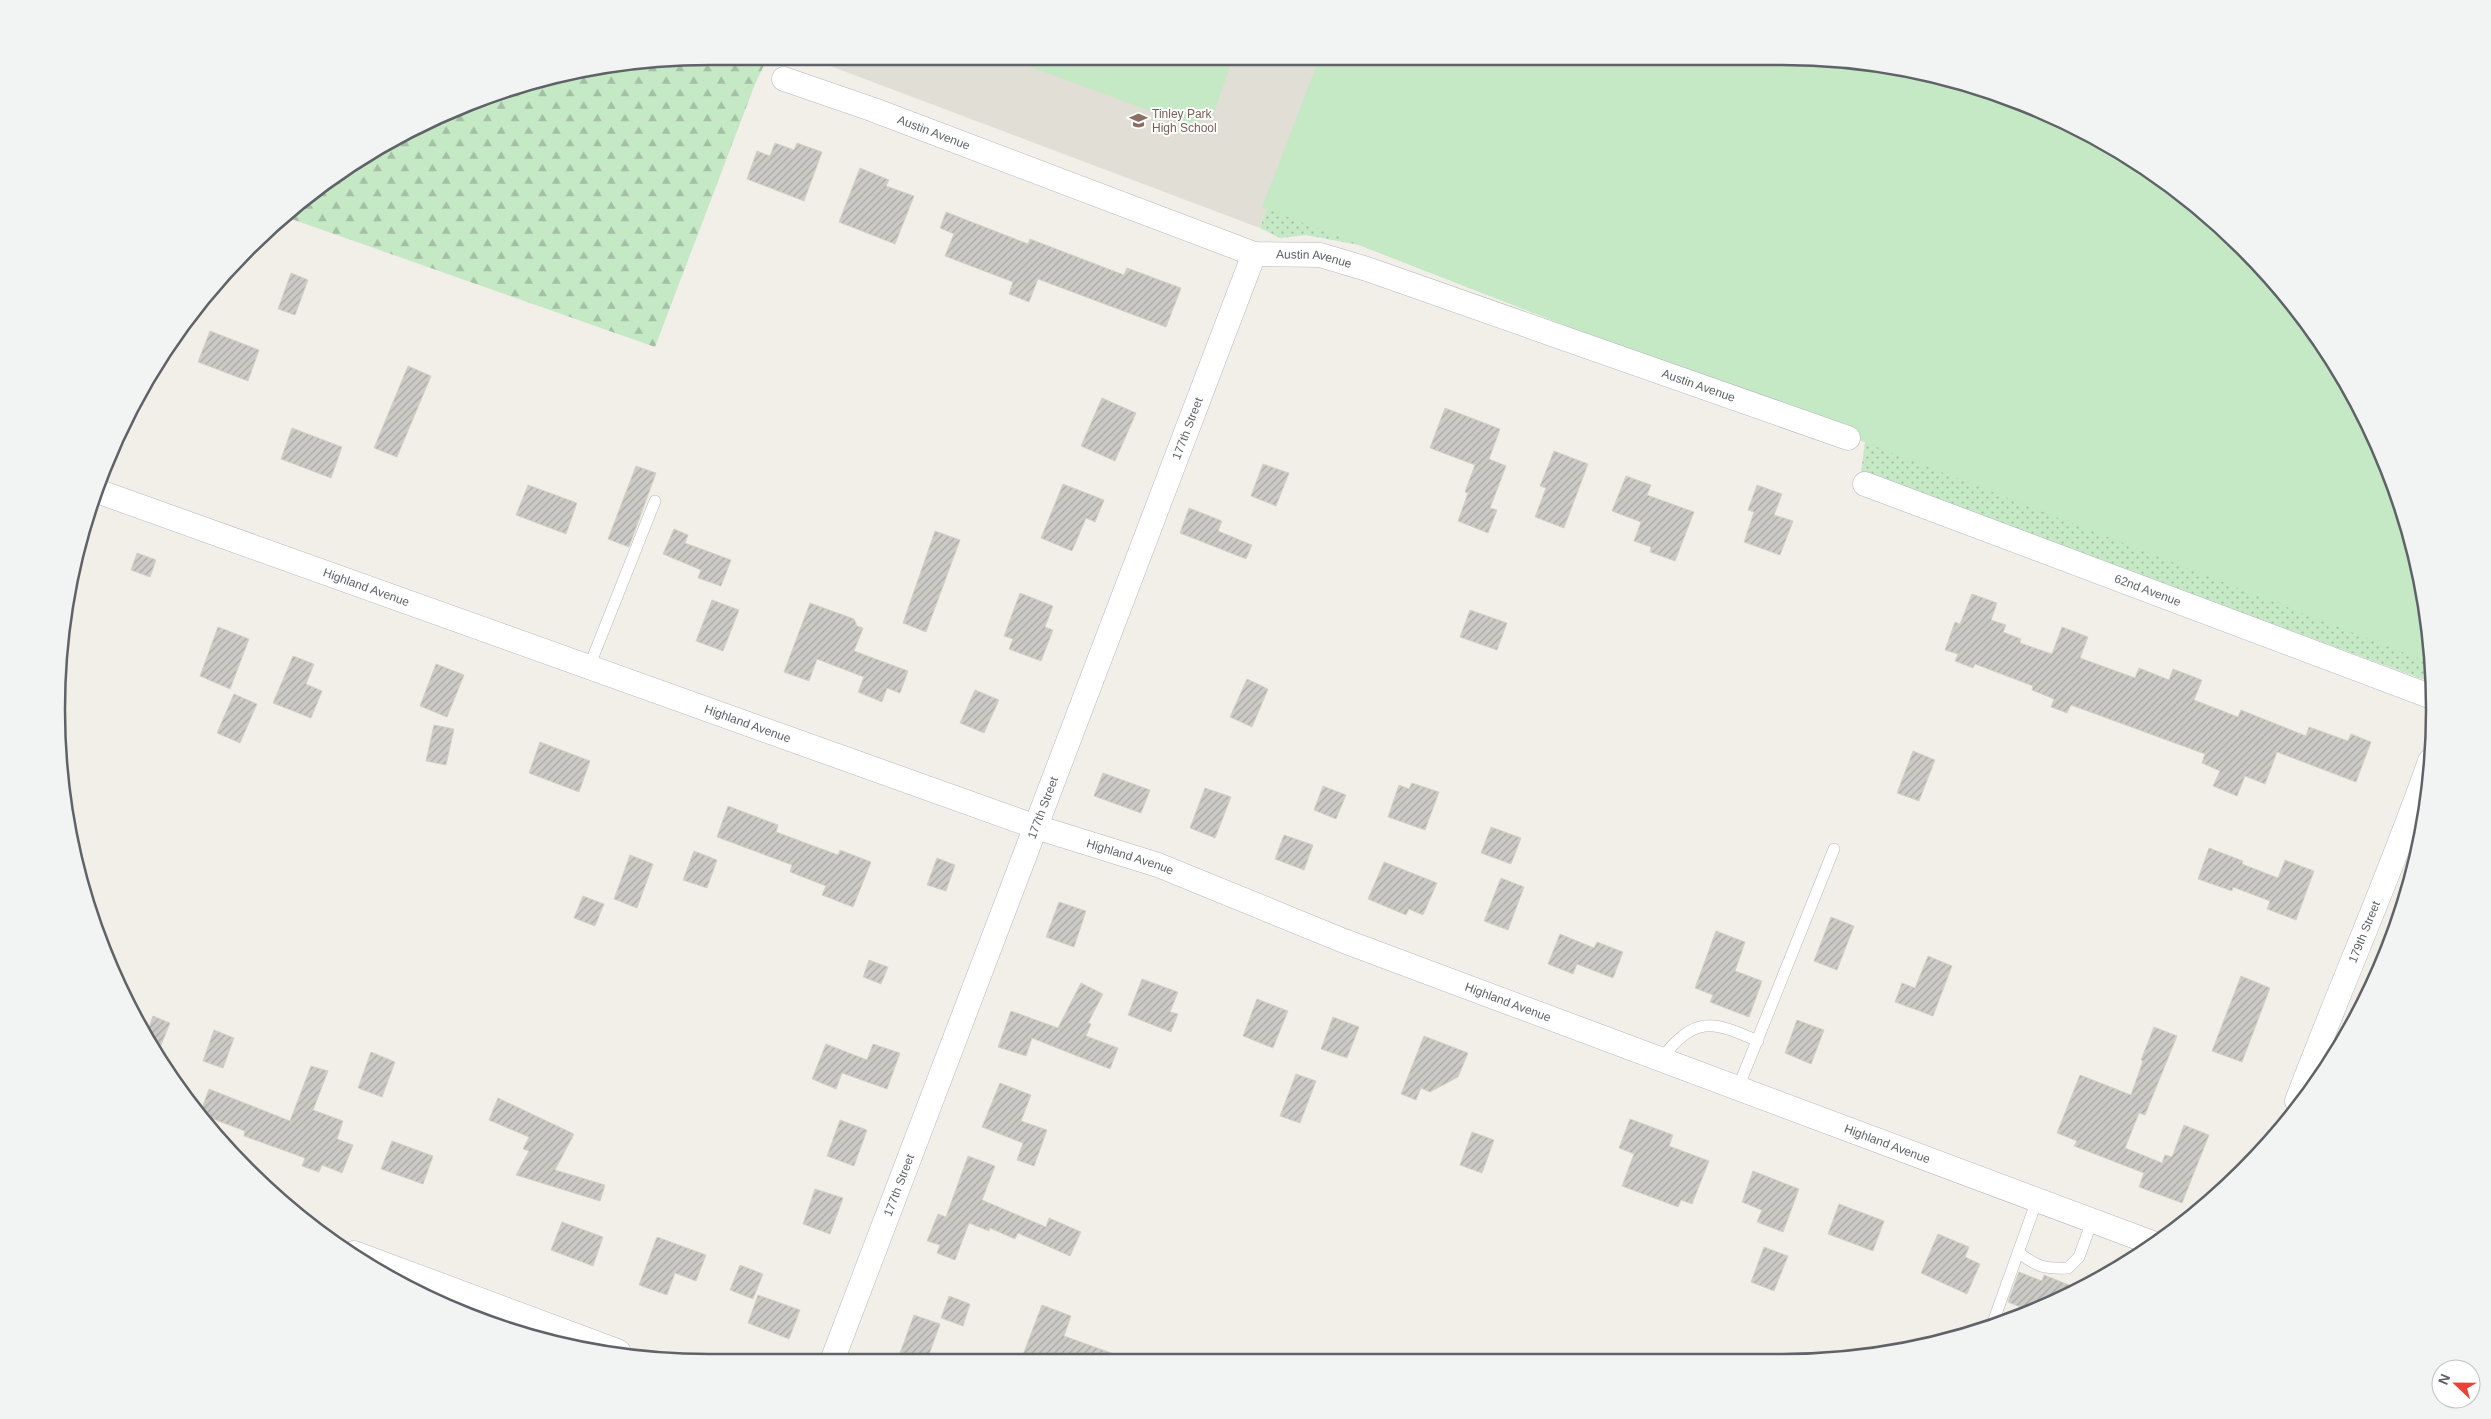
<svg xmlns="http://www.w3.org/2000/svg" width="2491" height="1419" viewBox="0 0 2491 1419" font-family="Arial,sans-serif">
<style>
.education{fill:#e1ded6}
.grass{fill:url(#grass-dots)}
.forest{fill:url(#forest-firs)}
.park{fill:#c5e8c5}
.building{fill:url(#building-hatch);stroke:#d6d1c6}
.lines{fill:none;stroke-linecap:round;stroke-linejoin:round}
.lane-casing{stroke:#b5b8bc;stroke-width:12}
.street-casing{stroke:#b5b8bc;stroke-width:25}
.secondary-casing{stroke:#b6babf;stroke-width:29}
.lane{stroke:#fff;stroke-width:11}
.street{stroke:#fff;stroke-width:24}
.secondary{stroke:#fff;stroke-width:28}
.labels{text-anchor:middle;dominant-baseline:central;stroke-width:4;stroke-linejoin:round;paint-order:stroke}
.education-label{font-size:12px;fill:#785e54;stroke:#fff;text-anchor:start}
.street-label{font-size:12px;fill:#5f6368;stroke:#fff}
.rim{fill:none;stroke:#5f6368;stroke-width:2.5}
</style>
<defs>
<pattern id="grass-dots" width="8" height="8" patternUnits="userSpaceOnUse" patternTransform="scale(1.25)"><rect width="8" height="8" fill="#c5e8c5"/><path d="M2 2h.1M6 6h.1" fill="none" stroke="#a3c0a4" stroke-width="1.8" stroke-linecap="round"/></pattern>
<pattern id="forest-firs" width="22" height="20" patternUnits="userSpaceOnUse" patternTransform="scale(1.25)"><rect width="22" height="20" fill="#c5e8c5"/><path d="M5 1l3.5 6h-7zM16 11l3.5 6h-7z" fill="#a3c0a4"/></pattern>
<pattern id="building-hatch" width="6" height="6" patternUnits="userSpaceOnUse" patternTransform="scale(1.25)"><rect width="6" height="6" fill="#cccac5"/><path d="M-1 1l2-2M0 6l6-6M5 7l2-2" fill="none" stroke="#a9a8a4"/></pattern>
</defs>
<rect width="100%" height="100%" fill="#f1efe8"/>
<path class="education" d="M1323,59L1260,228L817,61Z"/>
<path class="grass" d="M1277,181L2419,581L2433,667V683L1861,472L1865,442L1359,245L1306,235L1280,238L1260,228Z"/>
<path class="forest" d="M766,61L755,84L655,347L283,216L312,191L420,124L500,91L624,62Z"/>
<path class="park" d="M1824,58L1991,91L2108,144L2212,219L2300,312L2368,421L2413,541L2433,664L1262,207L1319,59Z
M1232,60L1213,116L1189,125L1014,61Z"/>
<path class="building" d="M775,143L794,150L797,143L822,152L804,201L747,179L757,151L770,156Z
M860,168L889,180L886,186L914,196L895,244L839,222Z
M946,212L1028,244L1030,239L1124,275L1127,268L1181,288L1166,327L1038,279L1029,302L1009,294L1013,282L945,256L954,234L940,228Z
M291,273L308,280L295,315L278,309Z
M210,331L259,350L248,381L198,362Z
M408,366L431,376L397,457L374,448Z
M1102,398L1136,413L1115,461L1081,446Z
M1445,408L1500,429L1489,459L1506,466L1490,508L1497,510L1488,533L1458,521L1468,493L1465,492L1475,465L1430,448Z
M292,428L342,447L331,478L281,459Z
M1554,451L1588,464L1564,528L1535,517L1546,488L1540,486Z
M1263,464L1289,473L1276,506L1251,496Z
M636,466L656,473L629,547L608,539Z
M1626,476L1651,485L1647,495L1694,512L1675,561L1650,552L1651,547L1634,541L1641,522L1612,511Z
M1063,484L1104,500L1095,522L1086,518L1072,551L1041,538Z
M528,485L577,503L566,534L516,515Z
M1757,485L1782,494L1774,515L1793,521L1780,555L1744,542L1754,512L1748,510Z
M1189,508L1222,521L1218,531L1252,545L1246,559L1180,533Z
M674,529L688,535L685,543L731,560L721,586L698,578L701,570L663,554Z
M935,531L960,540L926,632L903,623Z
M137,553L156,560L150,577L131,570Z
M1020,593L1053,606L1045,627L1053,630L1041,661L1009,649L1013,639L1004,636Z
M1972,594L1997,603L1991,620L2006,625L2003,632L2021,639L2020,643L2052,654L2062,627L2088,637L2080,658L2135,678L2139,668L2169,680L2173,669L2202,680L2194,700L2238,717L2241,710L2306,736L2309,727L2348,741L2351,734L2371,742L2356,782L2277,752L2265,784L2245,776L2237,796L2213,786L2220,771L2202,763L2205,754L2071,705L2067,713L2051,707L2054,699L2032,690L2033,686L1975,664L1973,668L1955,661L1958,654L1945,650L1955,622L1960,624Z
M712,600L739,610L723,651L696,641Z
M810,603L854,619L857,626L863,628L854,651L908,671L900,693L887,688L882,702L858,692L864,677L817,659L809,681L784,672Z
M1470,610L1507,623L1497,650L1460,637Z
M218,627L249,639L230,689L200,676Z
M293,656L314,664L306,684L322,691L311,718L273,703Z
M436,664L464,675L447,717L420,706Z
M1247,679L1268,689L1252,727L1230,717Z
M975,690L999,700L984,733L960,723Z
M234,694L257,704L240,743L217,733Z
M434,725L454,729L446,765L426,761Z
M540,742L590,761L579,792L529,773Z
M1913,751L1935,760L1919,801L1897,793Z
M1103,773L1150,790L1141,813L1094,796Z
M1412,783L1439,792L1425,830L1388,817L1399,785L1409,789Z
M1323,786L1346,795L1336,819L1314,810Z
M1205,788L1231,797L1215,838L1190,828Z
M728,806L778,825L776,832L838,855L840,850L871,862L853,907L822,895L826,886L790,872L792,865L717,837Z
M1491,827L1521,838L1511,864L1481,853Z
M1284,835L1313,845L1304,870L1275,859Z
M2209,848L2243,861L2242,864L2278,878L2285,860L2314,871L2296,920L2267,909L2270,901L2233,887L2232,891L2198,879Z
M694,851L717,860L707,888L683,880Z
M630,855L653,864L637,908L614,899Z
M937,858L955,865L946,891L927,885Z
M1384,862L1437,883L1423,915L1409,909L1406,915L1368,899Z
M1501,878L1524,887L1508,930L1484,921Z
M583,896L604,904L595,926L574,918Z
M1059,902L1086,911L1074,947L1046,937Z
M1831,917L1854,926L1837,970L1814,961Z
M1716,931L1745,942L1735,971L1762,981L1749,1017L1710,1002L1713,995L1695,988Z
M1560,934L1594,948L1597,942L1623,952L1613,978L1577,964L1573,974L1548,964Z
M1928,956L1952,966L1933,1016L1895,1002L1902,983L1915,988Z
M869,960L888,967L881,984L863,977Z
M2241,976L2270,988L2242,1062L2212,1051Z
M1142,979L1178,992L1170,1012L1178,1014L1171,1032L1128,1015Z
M1081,983L1103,994L1088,1023L1091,1024L1086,1036L1118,1048L1110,1069L1032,1038L1026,1056L998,1047L1011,1011L1058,1028Z
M1257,999L1288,1011L1273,1048L1243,1036Z
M153,1016L170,1023L157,1055L145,1038Z
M1333,1017L1359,1027L1347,1058L1321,1049Z
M1797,1020L1824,1030L1811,1064L1785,1053Z
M2154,1027L2177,1036L2145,1115L2139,1113L2125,1148L2162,1163L2165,1155L2172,1157L2184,1125L2209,1135L2182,1203L2139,1187L2144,1173L2074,1146L2077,1141L2057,1133L2080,1075L2131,1095L2143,1061L2141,1060Z
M214,1030L234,1038L223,1068L203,1061Z
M1424,1036L1468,1053L1458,1077L1430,1092L1421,1088L1416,1100L1401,1094Z
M826,1044L867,1060L873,1044L900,1053L887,1089L842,1073L836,1089L812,1079Z
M371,1052L395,1062L382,1097L358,1088Z
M311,1066L328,1071L313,1110L343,1121L337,1139L353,1145L342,1173L322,1165L319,1172L302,1166L305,1158L244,1136L245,1131L200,1114L209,1089L290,1121Z
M1296,1074L1316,1081L1300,1123L1280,1116Z
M1000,1083L1031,1095L1021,1121L1047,1130L1034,1166L1017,1160L1023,1143L982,1127Z
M498,1098L574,1134L555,1170L605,1185L600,1201L516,1175L529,1151L523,1149L529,1137L489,1120Z
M1630,1119L1673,1135L1669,1146L1709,1161L1692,1204L1681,1200L1678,1207L1622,1186L1634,1154L1619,1148Z
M840,1120L867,1130L854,1166L827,1156Z
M1472,1132L1494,1140L1482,1173L1460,1165Z
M392,1141L433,1156L423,1184L381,1169Z
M968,1156L995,1166L982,1200L1046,1227L1049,1218L1081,1232L1070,1256L1018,1233L1015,1239L990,1228L989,1231L969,1223L955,1260L937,1253L940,1245L927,1241L938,1214L946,1217Z
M1753,1171L1799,1189L1783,1232L1757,1222L1762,1210L1742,1202Z
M815,1189L843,1198L830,1234L803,1224Z
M1839,1204L1884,1221L1873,1251L1828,1234Z
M562,1222L603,1237L593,1266L551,1250Z
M1938,1234L1969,1247L1965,1257L1980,1264L1967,1294L1921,1273Z
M657,1237L706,1255L696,1281L675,1273L667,1295L639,1285Z
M1764,1247L1788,1256L1774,1291L1751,1282Z
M740,1265L763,1274L753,1299L730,1290Z
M2019,1272L2042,1281L2044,1275L2074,1287L2028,1310L2008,1302Z
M758,1295L800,1310L789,1339L748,1323Z
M949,1296L970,1304L963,1326L941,1318Z
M1042,1305L1071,1316L1064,1336L1125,1358V1360H1021Z
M914,1315L940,1324L927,1360H920L900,1353Z"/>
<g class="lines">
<defs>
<path id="lane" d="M589,667L655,501
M1661,1059C1695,1016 1711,1020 1758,1041
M1738,1088L1834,849
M2018,1252C2037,1267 2044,1269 2068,1268L2079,1257L2092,1221
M1991,1328L2037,1200"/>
<g id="street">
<path id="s1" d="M784,79L874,110L1254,254L1320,255L1367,269L1848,438"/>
<path id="s2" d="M1865,484L2432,697"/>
<path id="s3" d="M97,491L1036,827L1158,865L1344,941L2155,1244"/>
<path id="s4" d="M2297,1101C2340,987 2390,876 2430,761"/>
<path id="s5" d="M832,1361L1254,254"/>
</g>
<path id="secondary" d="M354,1255L617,1353"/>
</defs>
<use href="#lane" class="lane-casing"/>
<use href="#street" class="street-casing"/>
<use href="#secondary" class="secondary-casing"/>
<use href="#lane" class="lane"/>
<use href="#street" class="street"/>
<use href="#secondary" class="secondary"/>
</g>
<defs>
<symbol id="school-bare" viewBox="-9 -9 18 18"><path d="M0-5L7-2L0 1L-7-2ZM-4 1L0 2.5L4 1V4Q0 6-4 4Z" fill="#8d6e63" stroke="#fff" stroke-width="2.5" paint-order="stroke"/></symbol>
</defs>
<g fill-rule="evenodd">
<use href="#school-bare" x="1126" y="108" width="25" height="25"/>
</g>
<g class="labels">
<g class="education-label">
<text x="1152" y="114">Tinley Park<tspan x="1152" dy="14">High School</tspan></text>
</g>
<g class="street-label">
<text stroke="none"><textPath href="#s1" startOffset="159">Austin Avenue</textPath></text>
<text stroke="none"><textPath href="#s1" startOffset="562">Austin Avenue</textPath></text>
<text stroke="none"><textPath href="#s1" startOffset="968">Austin Avenue</textPath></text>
<text stroke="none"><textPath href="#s5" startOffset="998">177th Street</textPath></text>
<text stroke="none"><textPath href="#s3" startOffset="286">Highland Avenue</textPath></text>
<text stroke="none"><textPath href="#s2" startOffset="302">62nd Avenue</textPath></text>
<text stroke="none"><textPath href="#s3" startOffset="691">Highland Avenue</textPath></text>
<text stroke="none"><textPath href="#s5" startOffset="592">177th Street</textPath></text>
<text stroke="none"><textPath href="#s3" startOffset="1096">Highland Avenue</textPath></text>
<text stroke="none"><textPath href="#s4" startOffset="182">179th Street</textPath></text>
<text stroke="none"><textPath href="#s3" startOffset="1501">Highland Avenue</textPath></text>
<text stroke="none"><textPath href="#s3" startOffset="1906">Highland Avenue</textPath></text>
<text stroke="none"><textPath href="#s5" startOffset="188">177th Street</textPath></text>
</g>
</g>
<path d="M0 0H2491V1419H0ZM709 65H1782A644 644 0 0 1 2426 709V710A644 644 0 0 1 1782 1354H709A644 644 0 0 1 65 710V709A644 644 0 0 1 709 65Z" fill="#f2f3f3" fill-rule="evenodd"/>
<path class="rim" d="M709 65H1782A644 644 0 0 1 2426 709V710A644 644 0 0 1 1782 1354H709A644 644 0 0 1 65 710V709A644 644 0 0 1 709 65Z"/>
<g transform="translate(2456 1384) rotate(292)"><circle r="24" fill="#ffffff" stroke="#bfc1c3"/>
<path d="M0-4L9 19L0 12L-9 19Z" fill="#ea4335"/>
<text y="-8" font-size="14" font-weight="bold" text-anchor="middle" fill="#5f6368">N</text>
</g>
</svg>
